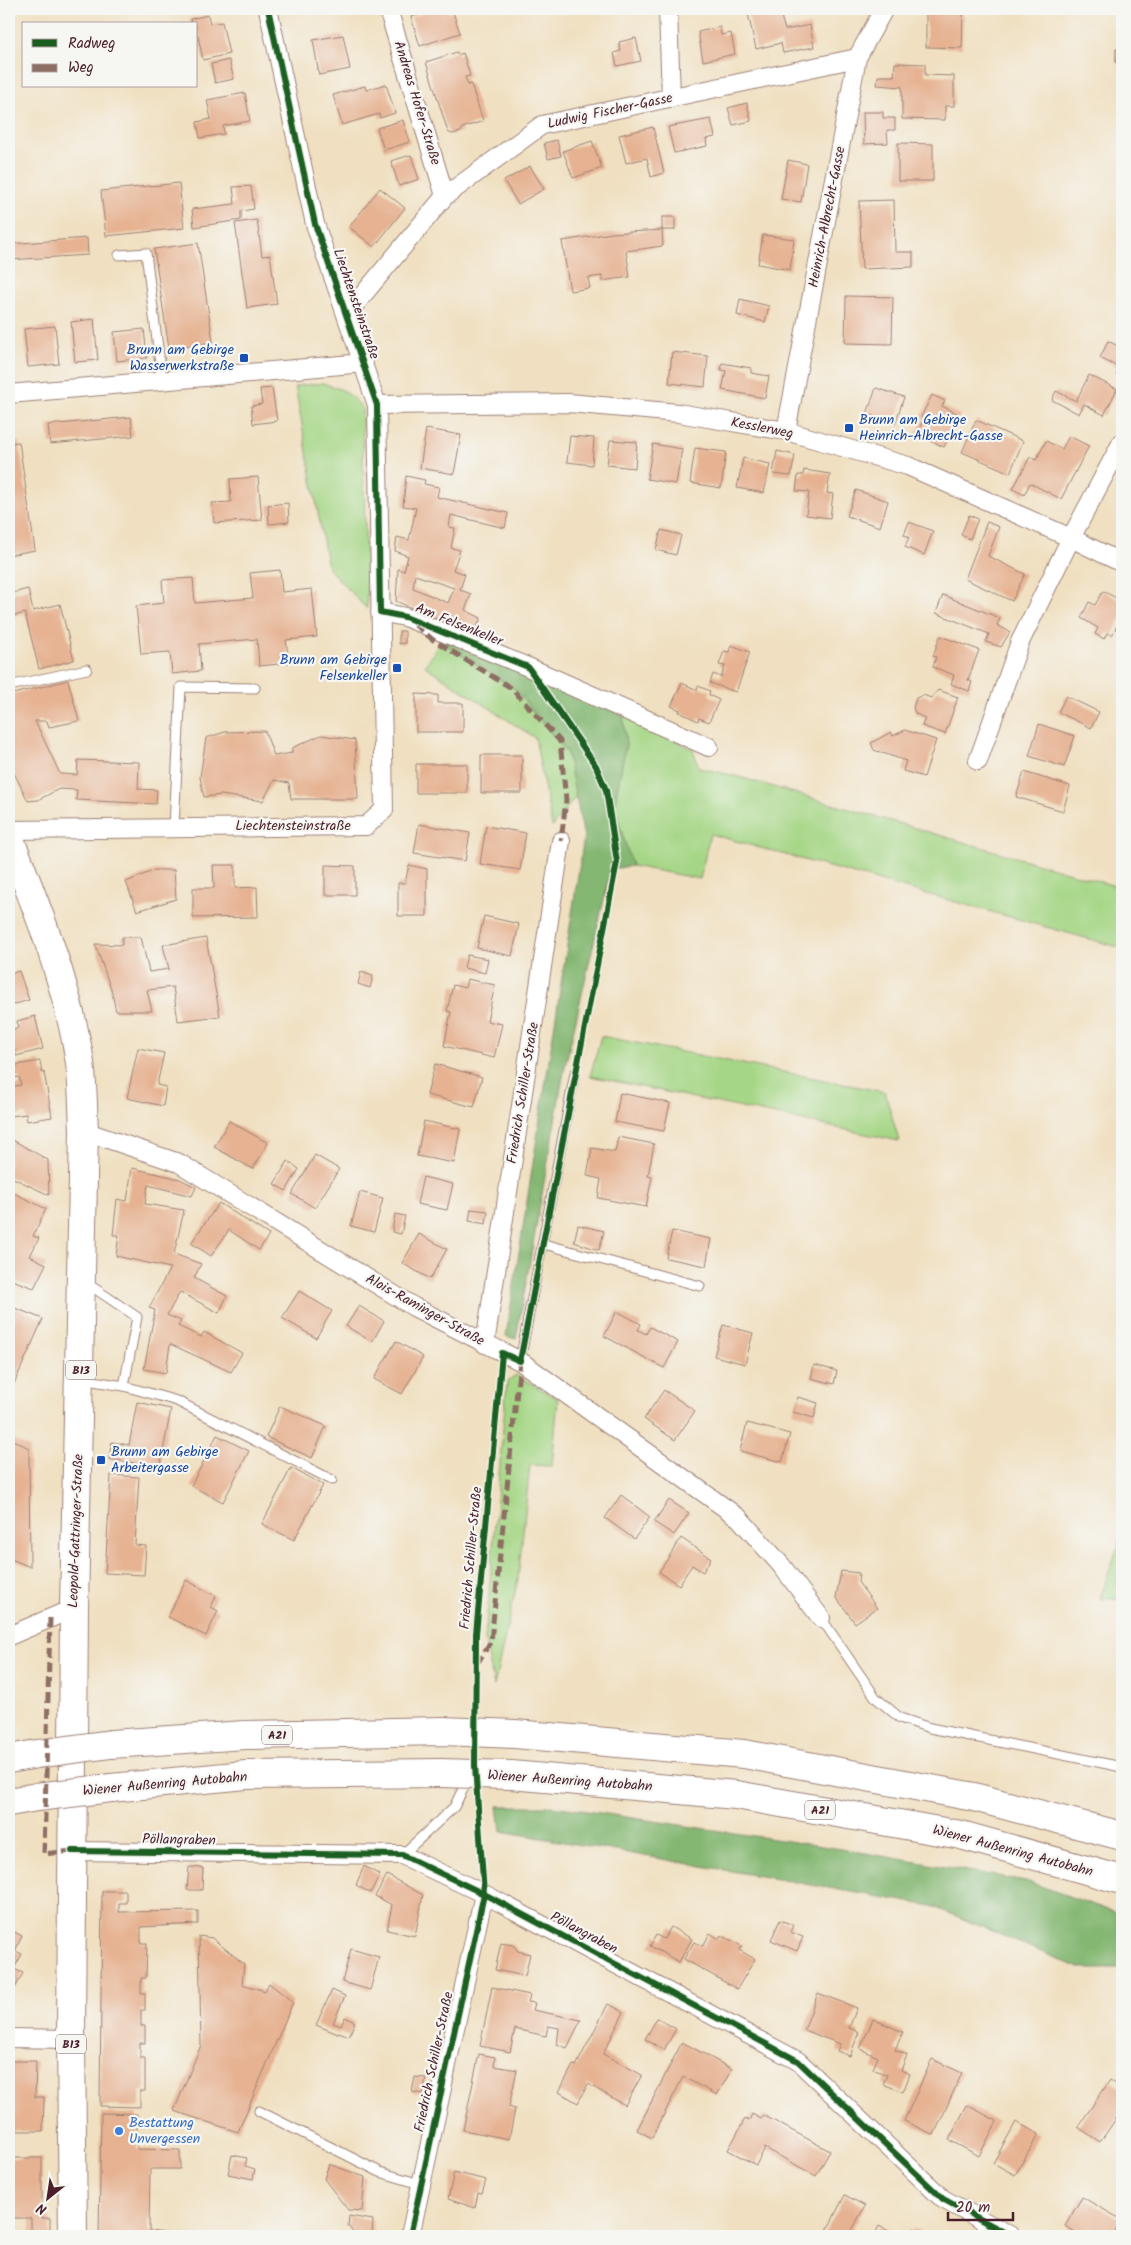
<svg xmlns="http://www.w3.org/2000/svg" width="1131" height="2245" viewBox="0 0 1131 2245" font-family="Kalam,sans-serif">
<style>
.green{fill:#a5d685;stroke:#787a58}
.forest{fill:#84b772;stroke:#676b4e}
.building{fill:#e6b292;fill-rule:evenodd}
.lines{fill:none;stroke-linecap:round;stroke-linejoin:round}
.service-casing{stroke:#9d8076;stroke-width:11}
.minor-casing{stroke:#9d8076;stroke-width:20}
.primary-casing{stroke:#9d8076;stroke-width:30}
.motorway-casing{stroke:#9d8076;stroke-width:30}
.service{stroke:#fff;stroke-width:9}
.minor{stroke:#fff;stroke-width:18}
.primary{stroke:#fff;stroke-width:28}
.motorway{stroke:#fff;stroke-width:28}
.motorway-bridge-casing{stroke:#9d8076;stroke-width:30;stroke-linecap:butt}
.motorway-bridge{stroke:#fff;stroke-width:28}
.quiet{stroke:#8d6e63;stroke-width:5;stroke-dasharray:10 5;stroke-linecap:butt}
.cycleway-casing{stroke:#f6f6f2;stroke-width:9}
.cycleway{stroke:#1b5e20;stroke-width:6}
.transit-dot{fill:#1a4fb4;stroke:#f6f6f2;stroke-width:2}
.shop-dot{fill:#3f7fe0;stroke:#f6f6f2;stroke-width:2}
.labels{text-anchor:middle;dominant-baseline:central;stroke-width:4.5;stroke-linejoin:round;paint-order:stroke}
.shield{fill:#f6f6f2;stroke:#7e6067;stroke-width:1}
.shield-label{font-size:12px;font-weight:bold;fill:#4a1f2b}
.street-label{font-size:14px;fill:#4a1f2b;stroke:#f6f6f2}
.transit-label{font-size:14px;fill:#164399;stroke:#f6f6f2;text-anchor:end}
.shop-label{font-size:14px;fill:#366cbe;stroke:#f6f6f2;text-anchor:start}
</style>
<rect width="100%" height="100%" fill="#f6f6f2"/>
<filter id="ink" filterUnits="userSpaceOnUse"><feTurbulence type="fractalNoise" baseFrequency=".02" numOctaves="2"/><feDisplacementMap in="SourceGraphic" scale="10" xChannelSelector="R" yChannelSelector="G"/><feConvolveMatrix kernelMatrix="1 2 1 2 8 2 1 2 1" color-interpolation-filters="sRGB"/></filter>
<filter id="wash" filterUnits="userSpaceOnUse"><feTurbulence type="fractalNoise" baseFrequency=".0096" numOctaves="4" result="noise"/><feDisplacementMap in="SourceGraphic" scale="20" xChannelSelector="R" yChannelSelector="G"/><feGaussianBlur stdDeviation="1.12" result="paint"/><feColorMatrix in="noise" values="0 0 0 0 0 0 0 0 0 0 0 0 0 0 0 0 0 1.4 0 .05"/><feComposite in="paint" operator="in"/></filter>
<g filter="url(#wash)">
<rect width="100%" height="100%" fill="#f0e0c1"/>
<path class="green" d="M323,383L345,391L362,407L367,609L328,568L295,386Z
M440,641L515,689L567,753L577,795L552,827L535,738L425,666Z
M623,715L693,749L699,768L732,775L1122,888V948L710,834L700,879L632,866L614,806L626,745Z
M601,1036L885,1092L899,1141L590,1076Z
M516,1375L558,1399L552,1466L530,1465L518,1579L494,1686L485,1640L507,1381Z
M1121,1537H1122V1600L1100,1598Z"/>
<path class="forest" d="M435,634L623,715L626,744L614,806L632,866L611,869L564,1071L516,1339L506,1336L584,837L567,753L515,689L440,641Z
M498,1806H553L848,1850L1026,1881L1122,1915V1968H1079L932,1906L501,1831Z"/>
<g id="blocks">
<path class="building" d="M438,9H447L449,13L453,12L460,33L420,46L411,17Z
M582,9H601V10L583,12Z
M628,9H642V10L628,11Z
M747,9H779L785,30L810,25L814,47L783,53L781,43L756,49Z
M926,9H963L962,48L926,47Z
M208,15L210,24L222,22L229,54L203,60L198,36L196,37V24H191L190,19Z
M720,27L721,35L731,33L735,54L703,61L698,32Z
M343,35L350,69L319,75L313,40Z
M636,38L641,61L617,66L614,53L621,51L619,42Z
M1116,49H1122V64L1116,63Z
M457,52L458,55L463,53L470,76L465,77L468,85L471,84L483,121L462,128L461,132L452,134L448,132L426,62Z
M229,60L234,79L215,83L211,64Z
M895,63L925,64V75L954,76V106H945V120L902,119V87L877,85L878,76H894Z
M386,84L395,113L380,118L379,114L342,125L333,95L365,86L366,90Z
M245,93L250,121L223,126L224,134L200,138L197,122L211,119L207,100Z
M747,103L751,121L733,125L728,108Z
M863,112H883V118H895V130H887L888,143L864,144Z
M711,119L715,137L706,139L707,146L674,153L668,127Z
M403,120L410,142L384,150L377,128Z
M653,127L664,173L651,177L647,158L626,163L619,135Z
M557,140L561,156L548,159L544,143Z
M592,141L602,168L573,178L563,151Z
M898,143L933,144V181H898Z
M411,155L419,179L399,186L391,161Z
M788,160L807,164L801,202L781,199Z
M530,166L544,189L518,204L504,181Z
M179,183L184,228L106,236L101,191Z
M251,186L254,209L241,211V220L194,227L192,209L235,204L233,187Z
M380,188L405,208L374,247L349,227Z
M894,200L895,252H913V267L862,269L859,201Z
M662,217H675V230H662Z
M257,220L262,256L270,255L277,304L247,308L235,223Z
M662,230L663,246L626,251L630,277L602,281V276L588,278L590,288L570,291L562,241L612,233Z
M763,235L794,239L790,270L758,264Z
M87,238L88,255L9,260V244Z
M198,243L213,342L169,348L154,249Z
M846,296L893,297L892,344L845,343Z
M740,299L769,306L765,322L737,315Z
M1122,300V318L1117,317Z
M94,319L98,360L75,362L71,322Z
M55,326L59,364L28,367L24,329Z
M144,329L147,358L117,361L114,332Z
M1108,341L1122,348V378L1116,375L1120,368L1100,358Z
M672,352L708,356L705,387L669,383Z
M722,363L751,368V373L769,376L765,398L722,390L726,371L721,370Z
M1089,375L1117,389L1104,415L1084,404L1079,414L1052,400L1056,391L1076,401Z
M272,388L277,421L253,424L251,406L262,404L260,389Z
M876,388L904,397L895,424L867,414Z
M932,395L945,401L942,406L960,415L944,447L916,434L924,419L921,417Z
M131,417L133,436L50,444L48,425Z
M976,420L1023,441L1010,473L962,452Z
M426,429L461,435L454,474L420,468Z
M570,436L594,438L592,465L567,462Z
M1069,436L1089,446L1061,499L1030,483L1024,495L1013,489L1030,457L1036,460L1046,441L1062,449Z
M610,440L637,442L635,468L607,465Z
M19,442L35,550L9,555V443Z
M653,444L682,449L676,484L647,479Z
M695,448L726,452L721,488L690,483Z
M777,451L795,455L791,476L773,474Z
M743,458L770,464L764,493L737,488Z
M804,470L830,474L827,493L833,494L830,518L806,515L809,492L796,491L798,475H803Z
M406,476L425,480L424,484L439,487L437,497L508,513L505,528L451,515L449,527L455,528L451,548L460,550L453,570L465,574L460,590L471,594L465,610L481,618L473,635L396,601L398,569L404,571L408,556L395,551L397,537L409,540L416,508L403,506ZM415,575L454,588L448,603L413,588Z
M258,477L262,520L214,523L212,503L231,502L230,479Z
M856,490L888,501L880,527L847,516Z
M288,503L289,522L269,524L268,505Z
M969,515L978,519L970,539L961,535Z
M909,522L933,531L924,555L905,547L909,537L904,535Z
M987,522L999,527L988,556L1025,574L1012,601L965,579Z
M661,530L681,535L676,555L656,550Z
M280,570L282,592L312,589L317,637L286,640L289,663L259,666L257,639L199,644L201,671L172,674L170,652L141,654L136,606L164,603L162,580L193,578L195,603L253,598L250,573Z
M28,589L33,611L60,604L74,660L39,669L25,613L9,617V594Z
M1103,591L1122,601V617L1112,635L1107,633L1104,639L1095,634L1098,628L1081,618L1089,602L1095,605Z
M943,595L1000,618L997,625L1010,632L1001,647L986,642L989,634L936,613Z
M399,631H405V643L399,644Z
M940,636L979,650L968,680L972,682L969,691L951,684L954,675L933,667L936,657L933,656Z
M731,645L750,652L736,692L710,683L713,674L721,677L725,666L719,665L724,651L729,652Z
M68,680L79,721L49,727L47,721H35L60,774L77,775L78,760L139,762L138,789L157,790L156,804L76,800L77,790L59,789L38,800L28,801L9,763V695Z
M682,683L697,690L698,686L710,691L709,695L719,700L709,722L699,718L698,721L679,712L680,710L671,706Z
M938,690L958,697L945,734L922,726L925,718L916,714L913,708L916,698L923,695L931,698Z
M416,694L438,695V703H463V732H416Z
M1066,696L1099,712L1091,728L1058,712Z
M1039,724L1075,736L1064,767L1029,756Z
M905,730L936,740L924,777L903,771L906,761L874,750L871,743L891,732L893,736Z
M265,731L274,756L292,753V748L321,735L355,740L358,799H291L289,783L274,780L263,801L221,795L204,797L200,777L206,738L225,732Z
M481,755H522V793H481Z
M416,764H467V793H416Z
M1024,772L1070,786L1063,811L1016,797Z
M419,824L470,833L465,861L414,853Z
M486,826L526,833L520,870L480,864Z
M213,865H235V888L257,887L258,917L193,918V888H214Z
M325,865L355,866V895H325Z
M409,865L427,869V916H398V883H405Z
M155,870H174L176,899L137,911L126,882Z
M484,916L519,924L512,956L477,948Z
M122,937H141L149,972L169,969L163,945L206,938L220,1016L178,1021L173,987L147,990L152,1011H116L111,989L95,944L122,945Z
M467,955L488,959L485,973L464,968Z
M19,971L29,1000L9,1006V974Z
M361,972L373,976L370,988L358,984Z
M467,979L495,985L487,1021L502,1024L494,1058L444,1046L451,1012L447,1011L453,985L465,988Z
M35,1016L43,1049L16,1056L9,1030L18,1028L17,1021Z
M138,1048L164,1053L157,1085L166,1087L163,1106L127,1098Z
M40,1061L42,1073L44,1072L52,1117L27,1121L26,1114L10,1116L9,1087L21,1085L19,1077L13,1078L11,1066Z
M435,1064L482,1077L474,1107L427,1095Z
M620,1093L670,1103L664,1131L615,1122Z
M229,1121L268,1143L253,1169L214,1147Z
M424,1121L460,1129L454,1163L417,1156Z
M618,1137L654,1144L648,1176L652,1177L646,1207L598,1198L601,1179L587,1176L592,1148L615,1152Z
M9,1138L48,1160L49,1195L9,1176Z
M315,1155L339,1169L315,1208L292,1194Z
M288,1161L299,1169L286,1191L274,1184Z
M132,1168L180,1179L196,1187L192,1196L148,1185L145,1204L184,1210L174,1254L201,1264L194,1278L227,1296L219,1313L180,1292L167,1315L181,1321L178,1326L201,1337L204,1332L242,1353L231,1372L170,1344L166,1373L144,1369L155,1310L149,1308L170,1268L116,1256L119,1235H113L117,1199L127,1201Z
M423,1177L453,1184L447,1210L417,1204Z
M12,1192L46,1209L33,1236L39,1238L30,1256L46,1264L34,1288L9,1279V1200Z
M360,1192L383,1198L374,1232L351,1226Z
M219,1203L269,1235L259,1250L229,1230L211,1256L191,1243Z
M471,1209L488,1211L486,1224L469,1221Z
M395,1214L405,1216L401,1234L392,1232Z
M578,1225L604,1231L599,1250L574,1242Z
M672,1231L711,1239L706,1266L666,1258Z
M419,1234L447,1249L430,1279L402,1263Z
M299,1291L332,1311L316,1338L282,1318Z
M359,1306L384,1321L372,1342L346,1326Z
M12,1307L43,1319L9,1395V1312Z
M617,1311L641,1324L638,1330L646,1334L650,1327L678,1342L664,1368L604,1336Z
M723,1325L753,1333L745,1364L714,1356Z
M396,1341L423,1357L402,1394L374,1379Z
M814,1365L837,1371L834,1384L811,1378Z
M664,1390L695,1411L675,1440L644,1419Z
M798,1397L818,1403L814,1418L793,1412Z
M137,1402L171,1409L160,1467L109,1459L112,1442L129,1445Z
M280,1406L326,1426L312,1458L266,1437Z
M747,1423L790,1434L782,1462L740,1451Z
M217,1435L249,1451L223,1502L191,1486Z
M9,1438L29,1448L30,1567L9,1558Z
M291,1468L323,1485L294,1540L262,1524Z
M111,1475L139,1477L135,1545L146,1546L144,1575L105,1573Z
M621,1495L650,1517L634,1539L605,1518Z
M669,1500L689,1513L674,1535L654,1522Z
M681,1538L711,1558L703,1572L692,1565L679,1585L659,1572Z
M841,1571L859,1573L858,1582L877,1608L855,1623L836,1597Z
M186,1580L216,1596L211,1607L218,1611L206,1636L168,1617Z
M364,1866L380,1875L370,1893L356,1885Z
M189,1867L203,1868L202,1890H187Z
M387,1875L423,1895L415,1936L387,1930L392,1905L375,1896Z
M102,1891H126V1903H119V1912L198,1911V1924L141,1927V1943H147L146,1978H141V1993H145V2010H141V2026H145V2043H140V2058H145V2091H140V2107L100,2106Z
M780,1920L793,1925L790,1932L803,1937L797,1951L771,1940Z
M671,1927L692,1939L679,1962L650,1946L656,1935L664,1939Z
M9,1929L22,1936L15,1951L22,1954L14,1969L23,1973L15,1988L9,1985Z
M710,1933L719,1939L721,1935L742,1946L739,1950L755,1959L737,1989L684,1959L694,1942L703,1946Z
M199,1936L212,1938L244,1964L242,1984L265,1991L269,1983L293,2002L238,2132L174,2111L201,2045Z
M501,1943L513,1945L518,1951L530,1954L525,1976L495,1970Z
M351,1949L379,1957L370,1990L342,1982Z
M492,1987L530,1995L528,2002L535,2003L533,2010L581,2020L567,2048L557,2044L559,2028L548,2026L546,2036L515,2029L510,2052L480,2046Z
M332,1990L345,1996L333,2023L341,2026L345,2017L355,2022L349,2036L339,2032L338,2034L316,2025Z
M818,1993L857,2008L849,2028L859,2032L850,2056L837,2051L840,2044L804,2030Z
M608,2004L624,2012L603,2054L642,2075L625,2105L588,2084L578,2103L559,2092L573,2065L576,2066Z
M657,2018L676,2029L664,2050L645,2039Z
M873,2019L903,2032L895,2050L907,2055L901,2070L910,2074L903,2092L883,2084L887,2075L873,2069L878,2057L860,2049Z
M682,2042L732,2069L717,2095L683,2077L652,2138L637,2130Z
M479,2054L495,2057L494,2066L517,2070L509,2107L515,2109L509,2139L463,2130Z
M932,2059L962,2073L934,2135L904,2121Z
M9,2061H36L35,2097H44L43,2131H9Z
M415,2077L426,2078L423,2094L412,2092Z
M1110,2080L1122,2088V2110L1100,2142L1078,2127Z
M967,2105L997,2121L979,2156L949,2140Z
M101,2113L137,2114V2149L180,2150V2169H150L149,2231L189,2236H99Z
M752,2114L761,2119L763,2115L830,2151L816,2176L765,2148L756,2165L728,2150L745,2119L749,2121Z
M1016,2122L1039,2134L1015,2175L993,2163Z
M232,2155L247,2158L245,2166L255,2169L253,2179L228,2174Z
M9,2158H42V2218H50V2236H31V2218H9Z
M329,2164L365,2177L362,2211L348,2210L324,2179Z
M454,2172L486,2180L482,2194L478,2193L475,2208L448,2199Z
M845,2195L865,2206L849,2236H829L825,2234Z
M1082,2197L1122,2220L1113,2236H1082L1065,2226Z
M349,2216L373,2220L372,2236H356L348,2226Z
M879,2226L898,2236H874Z
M914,2228L926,2236H908Z"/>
</g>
</g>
<g filter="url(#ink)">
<use href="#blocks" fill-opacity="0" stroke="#9d8076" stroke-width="1"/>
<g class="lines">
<defs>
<path id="service" d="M119,255L146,253L162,380
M9,686L87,669
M174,827L181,687L255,688
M544,1244L700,1286
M85,1282L137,1317L124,1386
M520,1361L575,1073
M81,1379L124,1386L177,1401L332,1480
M821,1618L876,1698L900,1718L930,1728L1122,1767
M402,1855L454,1807L469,1777
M259,2111L380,2172L420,2184"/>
<path id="minor" d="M388,9L445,196
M668,9L671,98
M347,314L445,196L542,125L857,58
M9,394L364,363
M377,405L569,403L678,413L786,431L908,466L1071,538L1122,563
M786,431L857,58L884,9
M380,612L405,617L528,667L709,747
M978,761L1020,642L1071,538L1122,442
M9,830L366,826L384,810L377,405L315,224L268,9
M84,1131L179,1163L414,1307L520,1361L739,1518L781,1565L821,1618
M485,1344L561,841
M9,1636L74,1608
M72,1851L402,1855L484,1894L798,2061L943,2199L1011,2236
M9,2038L71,2039
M410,2236L484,1894"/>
<path id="primary" d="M9,837C38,910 68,985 80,1063C83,1085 83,1109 84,1131L74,1608L71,2039L73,2236"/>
<path id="motorway" d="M111,1744L245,1735L443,1731L515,1734L744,1754L974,1797L1122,1836
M9,1759L37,1754
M511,1775L736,1795L961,1835L1122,1880
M111,1788L246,1775L440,1773
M9,1802L37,1797"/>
</defs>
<use href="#service" class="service-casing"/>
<use href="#minor" class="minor-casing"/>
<use href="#primary" class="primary-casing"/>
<use href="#motorway" class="motorway-casing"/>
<use href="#service" class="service"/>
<use href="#minor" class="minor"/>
<use href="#primary" class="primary"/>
<use href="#motorway" class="motorway"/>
<defs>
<path id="motorway-bridge" d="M37,1754L111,1744
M440,1773L511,1775
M37,1797L111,1788"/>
</defs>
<use href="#motorway-bridge" class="motorway-bridge-casing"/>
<use href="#motorway-bridge" class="motorway-bridge"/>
<path class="quiet" d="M415,625L432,639L511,688L560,741L566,800L561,841
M50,1618L44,1854L72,1851
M477,1664L491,1641L520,1361"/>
<defs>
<path id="cycleway" d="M268,9L315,224L377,405L380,612L405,617L528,667L596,766L606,790L617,862L520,1361L502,1353L476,1634L475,1765L484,1894L410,2236
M72,1851L402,1855L484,1894L798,2061L943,2199L1011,2236"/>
</defs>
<use href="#cycleway" class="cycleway-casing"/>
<use href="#cycleway" class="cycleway"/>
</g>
</g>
<g class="transit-dot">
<rect x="239" y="353" width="10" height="10" rx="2.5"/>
<rect x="844" y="423" width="10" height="10" rx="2.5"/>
<rect x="392" y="663" width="10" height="10" rx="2.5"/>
<rect x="96" y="1455" width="10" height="10" rx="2.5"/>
</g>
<circle class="shop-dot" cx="119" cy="2131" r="5"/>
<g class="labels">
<g class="shield">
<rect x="66" y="1360.5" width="30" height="19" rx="4"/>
<rect x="262" y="1725.5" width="30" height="19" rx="4"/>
<rect x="805" y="1800.5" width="30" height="19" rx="4"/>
<rect x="56" y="2034.5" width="30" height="19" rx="4"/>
</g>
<g class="shield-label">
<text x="81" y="1370">B13</text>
<text x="277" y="1735">A21</text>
<text x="820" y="1810">A21</text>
<text x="71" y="2044">B13</text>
</g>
<g class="street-label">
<text transform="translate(417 103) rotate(73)">Andreas Hofer-Straße</text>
<text transform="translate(610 111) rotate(-12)">Ludwig Fischer-Gasse</text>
<text transform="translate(827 217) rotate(-79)">Heinrich-Albrecht-Gasse</text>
<text transform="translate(356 304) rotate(71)">Liechtensteinstraße</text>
<text transform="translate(762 428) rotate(11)">Kesslerweg</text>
<text transform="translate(459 625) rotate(22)">Am Felsenkeller</text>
<text x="293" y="826">Liechtensteinstraße</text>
<text transform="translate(523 1093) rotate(-81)">Friedrich Schiller-Straße</text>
<text transform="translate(425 1310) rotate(29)">Alois-Raminger-Straße</text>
<text transform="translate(76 1531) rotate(-88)">Leopold-Gattringer-Straße</text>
<text transform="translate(471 1558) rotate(-85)">Friedrich Schiller-Straße</text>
<text transform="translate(570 1781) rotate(4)">Wiener Außenring Autobahn</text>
<text transform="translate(165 1784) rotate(-5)">Wiener Außenring Autobahn</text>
<text transform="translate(179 1840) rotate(1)">Pöllangraben</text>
<text transform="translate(1013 1851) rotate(15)">Wiener Außenring Autobahn</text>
<text transform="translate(584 1933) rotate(28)">Pöllangraben</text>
<text transform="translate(434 2062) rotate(-78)">Friedrich Schiller-Straße</text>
</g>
<g class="transit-label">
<text x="234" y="350">Brunn am Gebirge<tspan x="234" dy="16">Wasserwerkstraße</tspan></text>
<text x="859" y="420" text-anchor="start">Brunn am Gebirge<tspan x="859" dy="16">Heinrich-Albrecht-Gasse</tspan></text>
<text x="387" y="660">Brunn am Gebirge<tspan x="387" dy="16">Felsenkeller</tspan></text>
<text x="111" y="1452" text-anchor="start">Brunn am Gebirge<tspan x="111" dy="16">Arbeitergasse</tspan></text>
</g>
<g class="shop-label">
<text x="129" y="2123">Bestattung<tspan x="129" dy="16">Unvergessen</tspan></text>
</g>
</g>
<rect width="1131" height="2245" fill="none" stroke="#f6f6f2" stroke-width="30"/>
<rect x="22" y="22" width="175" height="65" fill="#f6f6f2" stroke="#b1a0a2"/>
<rect x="32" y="39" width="25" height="8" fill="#1b5e20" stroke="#b1a0a2"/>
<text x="68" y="48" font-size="15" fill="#4a1f2b">Radweg</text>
<rect x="32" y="64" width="25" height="8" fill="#8d6e63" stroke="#b1a0a2"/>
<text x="68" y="72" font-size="15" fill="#4a1f2b">Weg</text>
<g transform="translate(48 2198) rotate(210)" stroke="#f6f6f2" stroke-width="4" paint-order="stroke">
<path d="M0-4L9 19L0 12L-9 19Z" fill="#4a1f2b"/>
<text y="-8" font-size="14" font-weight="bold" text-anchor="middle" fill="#4a1f2b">N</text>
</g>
<path d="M948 2212v8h65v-8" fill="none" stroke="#4a1f2b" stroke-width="2.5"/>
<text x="956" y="2212" font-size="15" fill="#4a1f2b" stroke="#f6f6f2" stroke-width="4" paint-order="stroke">20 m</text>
</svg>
